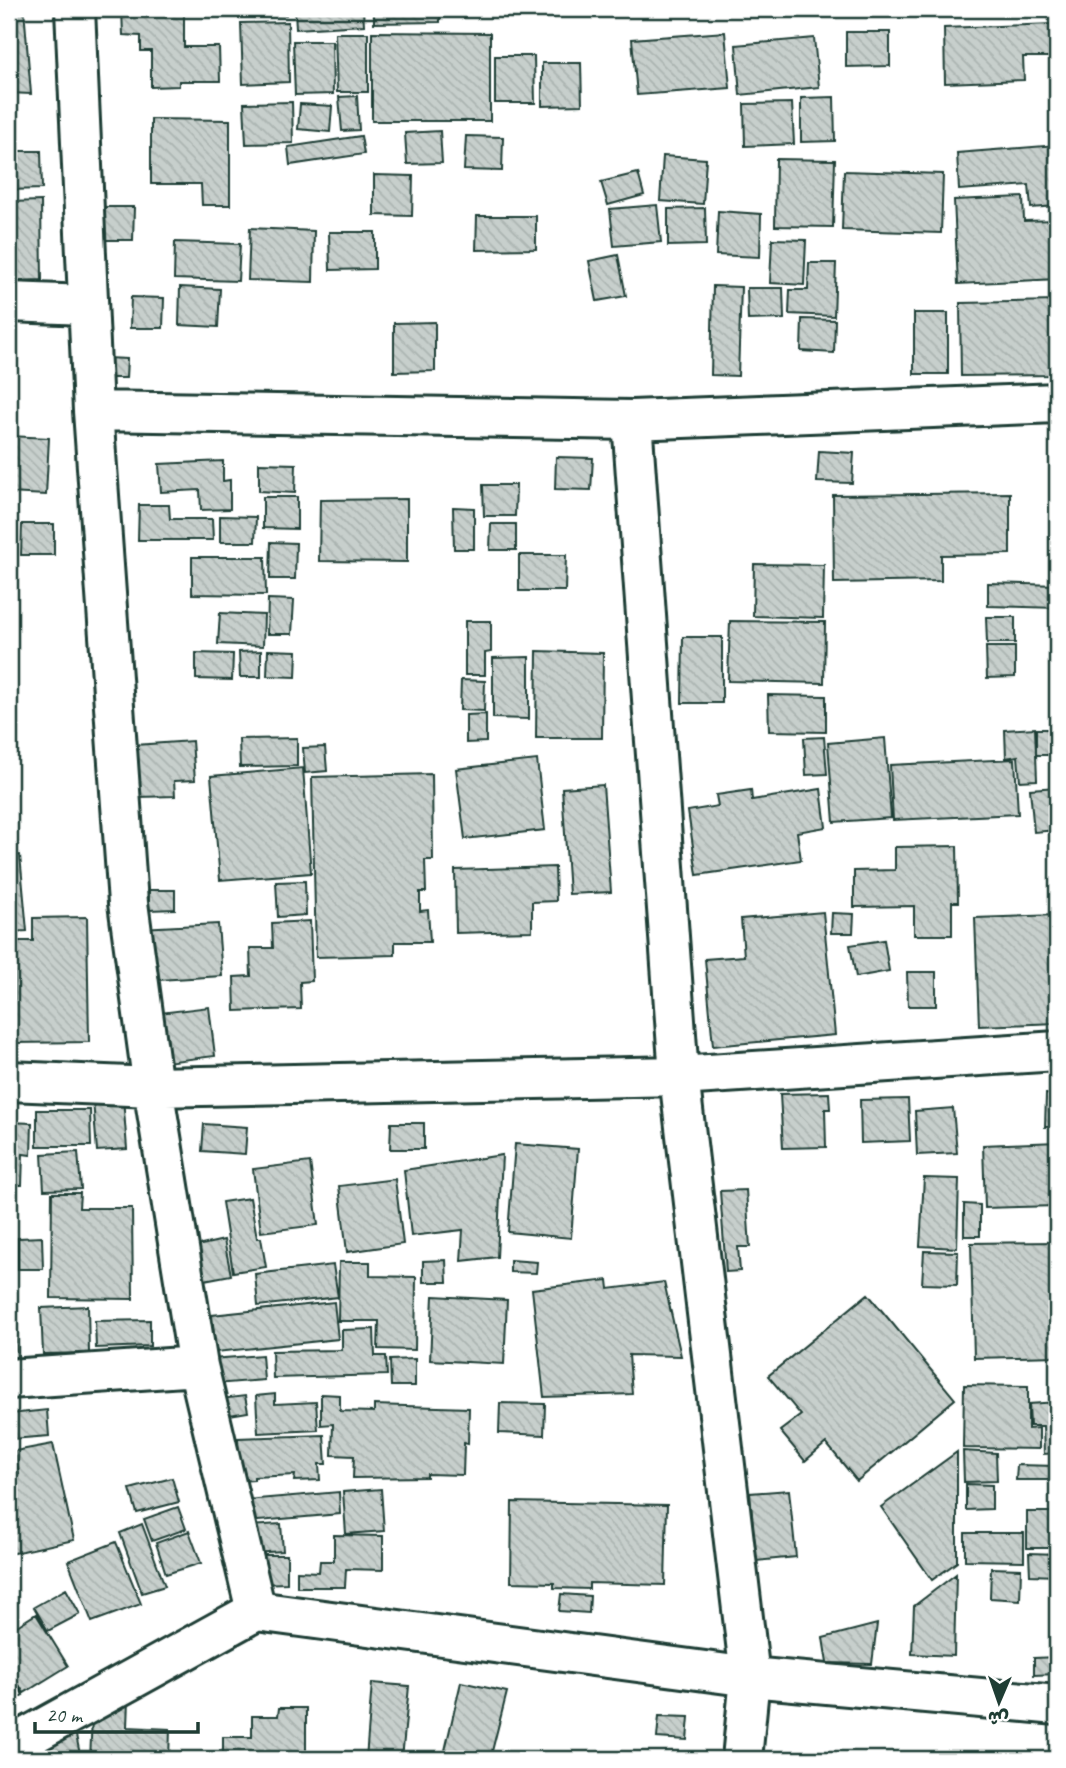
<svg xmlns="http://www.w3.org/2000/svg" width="1066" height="1768" viewBox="0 0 1066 1768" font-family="Caveat,'Playpen Sans Arabic',sans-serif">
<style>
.building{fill:url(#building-back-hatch);stroke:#1f3d34;stroke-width:2}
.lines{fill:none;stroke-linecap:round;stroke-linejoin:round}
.minor-casing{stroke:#1f3d34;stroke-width:44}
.minor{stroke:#fff;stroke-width:38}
</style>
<defs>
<pattern id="building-back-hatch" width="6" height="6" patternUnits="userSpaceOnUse" patternTransform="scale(1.75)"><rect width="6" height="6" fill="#c7cfcc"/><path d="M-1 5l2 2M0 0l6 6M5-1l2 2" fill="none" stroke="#aab3b0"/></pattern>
</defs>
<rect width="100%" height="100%" fill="#fff"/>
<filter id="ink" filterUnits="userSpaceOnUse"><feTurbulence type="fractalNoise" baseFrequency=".0143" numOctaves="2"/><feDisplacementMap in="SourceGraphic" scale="14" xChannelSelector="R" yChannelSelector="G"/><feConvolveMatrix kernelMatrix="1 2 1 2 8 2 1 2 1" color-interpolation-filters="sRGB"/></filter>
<g filter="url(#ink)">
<path class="building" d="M9,9H24L31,94L9,93Z
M122,9H184V47H219L220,81H179V86L151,87V51H141V36L123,35Z
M252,9H286V15L253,17Z
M295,9H363L364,25L296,29Z
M374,9H440V22L374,23Z
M288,22L289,82L243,84L241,23Z
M1052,24L1053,57H1023L1024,80L945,83L944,28Z
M372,32L490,33V121H372Z
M725,32L730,88L637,95L632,39Z
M846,32H890V66L846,67Z
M335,33H368V92H337Z
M814,38L819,87L740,95L736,45Z
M293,41H332L333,94L295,95Z
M495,56H534L535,103H495Z
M542,63H581L582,105L542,106Z
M357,96L359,130L342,131L339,97Z
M834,97L835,141L801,142V98Z
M292,102L293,143L246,144L244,103Z
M792,103L794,144L745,146L744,104Z
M300,104L332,106L330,132L298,129Z
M151,119L230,120V205H202L201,184H151Z
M440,131L442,163L407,164L405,133Z
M361,136L364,154L290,165L288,147Z
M466,136L503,137L502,171L464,170Z
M1057,145V206L1031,208L1029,185L959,190L957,153Z
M9,151H41L42,189L9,190Z
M663,156L706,159L703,204L660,201Z
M776,159L835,160L833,227L775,226Z
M844,171L943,174L941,233L842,230Z
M638,173L644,195L608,205L601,182Z
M374,175L413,176L412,216L374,215Z
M1023,197L1024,221L1057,220V279L958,284L954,200Z
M41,201L42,280L9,281V202Z
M657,205L661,242L614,246L610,209Z
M103,207H134L133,240H101Z
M705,208L706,245L668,246V209Z
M718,211L761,214L760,257L716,255Z
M477,216H536V249L476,250Z
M250,228L314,231L313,282L248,280Z
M329,232H375V269L330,270Z
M772,239L806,240L804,285L770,283Z
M175,242L240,244L238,281L174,279Z
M618,255L626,296L597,301L589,261Z
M809,263H836L834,316L789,314L790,290H808Z
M713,286L741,287L738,376L711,375Z
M180,287L220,289L218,327L179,325Z
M747,288H783L784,319L748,320Z
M131,297L164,298L163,328H130Z
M1057,301V375L961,376L960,303Z
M914,313H948V374H914Z
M802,319L835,320L834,353L801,351Z
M435,322V371L394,372V323Z
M107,358L127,359L126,378H106Z
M9,436L49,438L46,495L9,493Z
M819,451L854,453L852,483L817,482Z
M556,457L593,458L591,490L555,489Z
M223,461V481L230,480V509L201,510L200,490L161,492L159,464Z
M259,463L296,464L295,493L259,491Z
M483,485H516L515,516H484Z
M1010,493V554L941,555V581L834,583L833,495Z
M263,497H297V529L263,528Z
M407,499V562L319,561L320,500Z
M139,505H169L170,519H212L213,540H138Z
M453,507L474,508V549H454Z
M220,516L256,517L255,542H220Z
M22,524H54V555H21Z
M491,524H516V550H490Z
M9,528H16L15,552L9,551Z
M271,542L296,543L295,579H270Z
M519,555H566L565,591H519Z
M192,557H265L266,595L192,594Z
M754,564L824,565L823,618L753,616Z
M988,583L1057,585V608L988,606Z
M268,599L294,600L292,634H267Z
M220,613L264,615L263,646L218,644Z
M986,617H1015V643H987Z
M465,621H491V652L485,653V675H465Z
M730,621L825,622L824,683L728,681Z
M683,637H722V703H682Z
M986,647H1015V677L987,678Z
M268,650L297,651L296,677L267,676Z
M261,651V677H240L239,652Z
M537,651L603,653L602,738H536Z
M196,653L233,654L232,680L196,679Z
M529,657V719L493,718V658Z
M461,680L485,681L484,711L460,710Z
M768,695L826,696V732L769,731Z
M486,714V742L466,743V715Z
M1035,728L1037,780L1020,781L1018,756L1006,758L1005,730Z
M1036,729H1057V755H1036Z
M824,737L827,774L806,775L804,738Z
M297,738V766L240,767L239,739Z
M885,738L891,818L834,822L828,743Z
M192,741L195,780L174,781L175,796L139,797L135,745Z
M325,747L327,771L305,773L303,748Z
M1015,759L1018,814L893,820L890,765Z
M537,760L545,830L465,839L456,769Z
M303,768L311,873L220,880L211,776Z
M432,774L433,860H425L426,892H420V911L428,910L430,942H395V955L316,957L312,777Z
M603,785L611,892L569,894L562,788Z
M1057,787V830L1034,832L1030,789Z
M821,789L826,827L797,832L801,860L697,875L688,811L718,806L716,795L751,790L752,800Z
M957,846L958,902H952V935H914V906L854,907V871L895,870V847Z
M20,855L27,931L9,932V856Z
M555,867L556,901L532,902V931L456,933L455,870Z
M305,881L306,915L278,917L276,882Z
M149,890H175V909L149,910Z
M823,912L835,1035L713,1046L705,959L744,956L741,919Z
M832,913L854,914L853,933H831Z
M1057,915V1023L979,1026L975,918Z
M87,917L89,1042L15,1043V941H33V918Z
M310,921L312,981L300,982L301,1009L235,1011L234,977L251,976L250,948H273L272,923Z
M218,924L222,976L143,981L140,928Z
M884,940L889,971L856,977L850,945Z
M907,972H936V1006H908Z
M209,1007L215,1056L158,1063L151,1014Z
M829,1093L830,1109H825L826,1147L783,1148L780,1094Z
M1046,1094L1057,1095V1127H1045Z
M123,1097L127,1149L97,1151L93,1100Z
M908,1099L910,1141L861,1143L860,1100Z
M953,1108L957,1153L917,1155L915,1111Z
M37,1110H90L91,1146H37Z
M9,1122L32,1123L31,1155L23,1154L22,1185H9Z
M391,1123H424V1149H390Z
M204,1124L247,1127L245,1154L202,1151Z
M1057,1142V1206L985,1208L983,1145Z
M515,1144L578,1149L571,1238L508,1232Z
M78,1152L81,1189L44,1190L42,1154Z
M502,1155L497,1257L461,1261L463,1230L411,1236L404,1170Z
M310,1162L318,1225L261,1232L253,1169Z
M924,1178L959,1179L957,1248L920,1246Z
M395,1179L403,1244L347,1252L339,1186Z
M746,1190L750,1247H738L740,1271L726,1272L720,1191Z
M52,1193H80L79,1208H132L133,1299L51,1298Z
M250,1198L257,1238H261L266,1267L233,1272L222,1202Z
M964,1204L980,1205V1236H964Z
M42,1237L43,1269H18V1238Z
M224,1240L231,1275L204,1280L197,1246Z
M1057,1242V1356L974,1358L971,1243Z
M924,1251L958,1252L957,1285L922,1284Z
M446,1260L447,1282H423V1261Z
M510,1260L537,1262L536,1273L510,1272Z
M339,1262H370V1276L416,1277L415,1350L378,1349L379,1321H338Z
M333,1265L338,1297L258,1306L255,1274Z
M9,1274H12L17,1357H9Z
M608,1280L609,1289L664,1282L681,1356L629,1355L632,1394L544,1397L532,1289Z
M868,1294L955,1399L857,1481L826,1443L805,1461L780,1431L801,1415L768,1376Z
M433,1296L507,1300L504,1364L430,1360Z
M334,1302L338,1339L216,1352L212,1315Z
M88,1306L89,1353L43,1354L41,1308Z
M150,1320V1346L96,1348L95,1321Z
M374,1329L375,1356H386L387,1375L273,1378L272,1351L342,1350V1330Z
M262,1355L264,1380L215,1384L212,1359Z
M415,1359V1386H391L390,1360Z
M964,1385L1028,1386V1429L1039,1428V1449L963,1448Z
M275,1394V1404L316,1402L318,1430L258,1433L256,1396Z
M321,1394L340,1395V1411L374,1412V1405L469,1408L468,1444L464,1443L463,1475L427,1474V1477L353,1478L354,1456L332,1455L333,1424L321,1425Z
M245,1396L248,1412L223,1416L220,1399Z
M1057,1402V1453L1044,1454L1043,1426H1030L1029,1404Z
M500,1403L545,1404L544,1435L499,1433Z
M47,1410L49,1436L12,1439L10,1414Z
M324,1435L326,1464H319L320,1480L294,1481L295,1475L254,1477V1480L240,1481L238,1438Z
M53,1444L74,1540L9,1554V1476L19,1474L15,1451Z
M963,1451L996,1453L997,1481L964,1482Z
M957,1452V1562L932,1580L881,1507Z
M1017,1465L1057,1466V1480H1016Z
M172,1478L179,1502L137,1513L130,1489Z
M966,1484L992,1485V1509L966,1510Z
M381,1489L384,1531L346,1534L343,1492Z
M789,1490L796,1557L756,1561L750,1493Z
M339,1492L340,1514L247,1522L245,1500Z
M512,1502L667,1505L665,1585L589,1583V1589L554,1588V1583L511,1582Z
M178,1507L186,1529L152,1541L144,1519Z
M1027,1512H1057V1548H1027Z
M142,1524L165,1586L142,1593L120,1533Z
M281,1524L283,1551L252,1553L249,1526Z
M189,1531L201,1563L166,1574L156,1543Z
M965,1533H1024V1561L965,1560Z
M334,1535L383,1536V1570L346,1569L345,1587H297V1571L319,1572L320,1561H334Z
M116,1542L141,1604L92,1622L68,1561Z
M1029,1553L1057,1554V1576L1030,1575Z
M255,1555H287V1583L256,1584Z
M991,1568L1021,1569L1020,1600L990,1598Z
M956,1574L954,1656L912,1654L914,1606Z
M66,1589L80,1614L48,1631L34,1607Z
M561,1594L590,1596L589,1613L559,1611Z
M36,1614L68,1666L24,1693L9,1668V1631Z
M877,1624L872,1664L827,1663L823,1638Z
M1056,1657V1674L1034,1675V1658Z
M9,1671L23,1695L9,1702Z
M461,1682L507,1692L490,1759H443Z
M372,1683L409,1686L402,1759H366Z
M93,1698L128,1700L127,1727L170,1729L169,1759H90Z
M279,1708H306V1759H223V1737H252V1716H278Z
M659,1716L689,1717L687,1740L657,1738Z
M73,1721L81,1759H41L35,1729Z
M996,1755L1049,1756V1759H996Z"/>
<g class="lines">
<defs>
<path id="minor" d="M75,9L93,411L128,903L153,1087L198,1366L256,1611
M9,302L87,305
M93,411L632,420L1057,403
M632,420L679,1076L750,1677L742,1759
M9,1081L153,1087L679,1076L1057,1051
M9,1379L198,1366
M9,1747L256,1611L750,1677L1057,1705"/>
</defs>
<use href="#minor" class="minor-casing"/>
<use href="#minor" class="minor"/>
</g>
</g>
<rect width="1066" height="1768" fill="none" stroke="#fff" stroke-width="35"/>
<rect x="18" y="18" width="1031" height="1733" fill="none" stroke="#1f3d34" stroke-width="2.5" filter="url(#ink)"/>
<g transform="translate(999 1702) rotate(182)" stroke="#ffffff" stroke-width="5" paint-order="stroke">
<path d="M0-5L12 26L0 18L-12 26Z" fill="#1f3d34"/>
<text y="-10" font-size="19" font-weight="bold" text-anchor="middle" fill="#1f3d34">ش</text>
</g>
<path d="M35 1722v10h163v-10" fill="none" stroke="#1f3d34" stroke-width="3.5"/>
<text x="46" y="1722" font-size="21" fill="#1f3d34" stroke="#ffffff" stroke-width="5" paint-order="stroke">20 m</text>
</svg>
